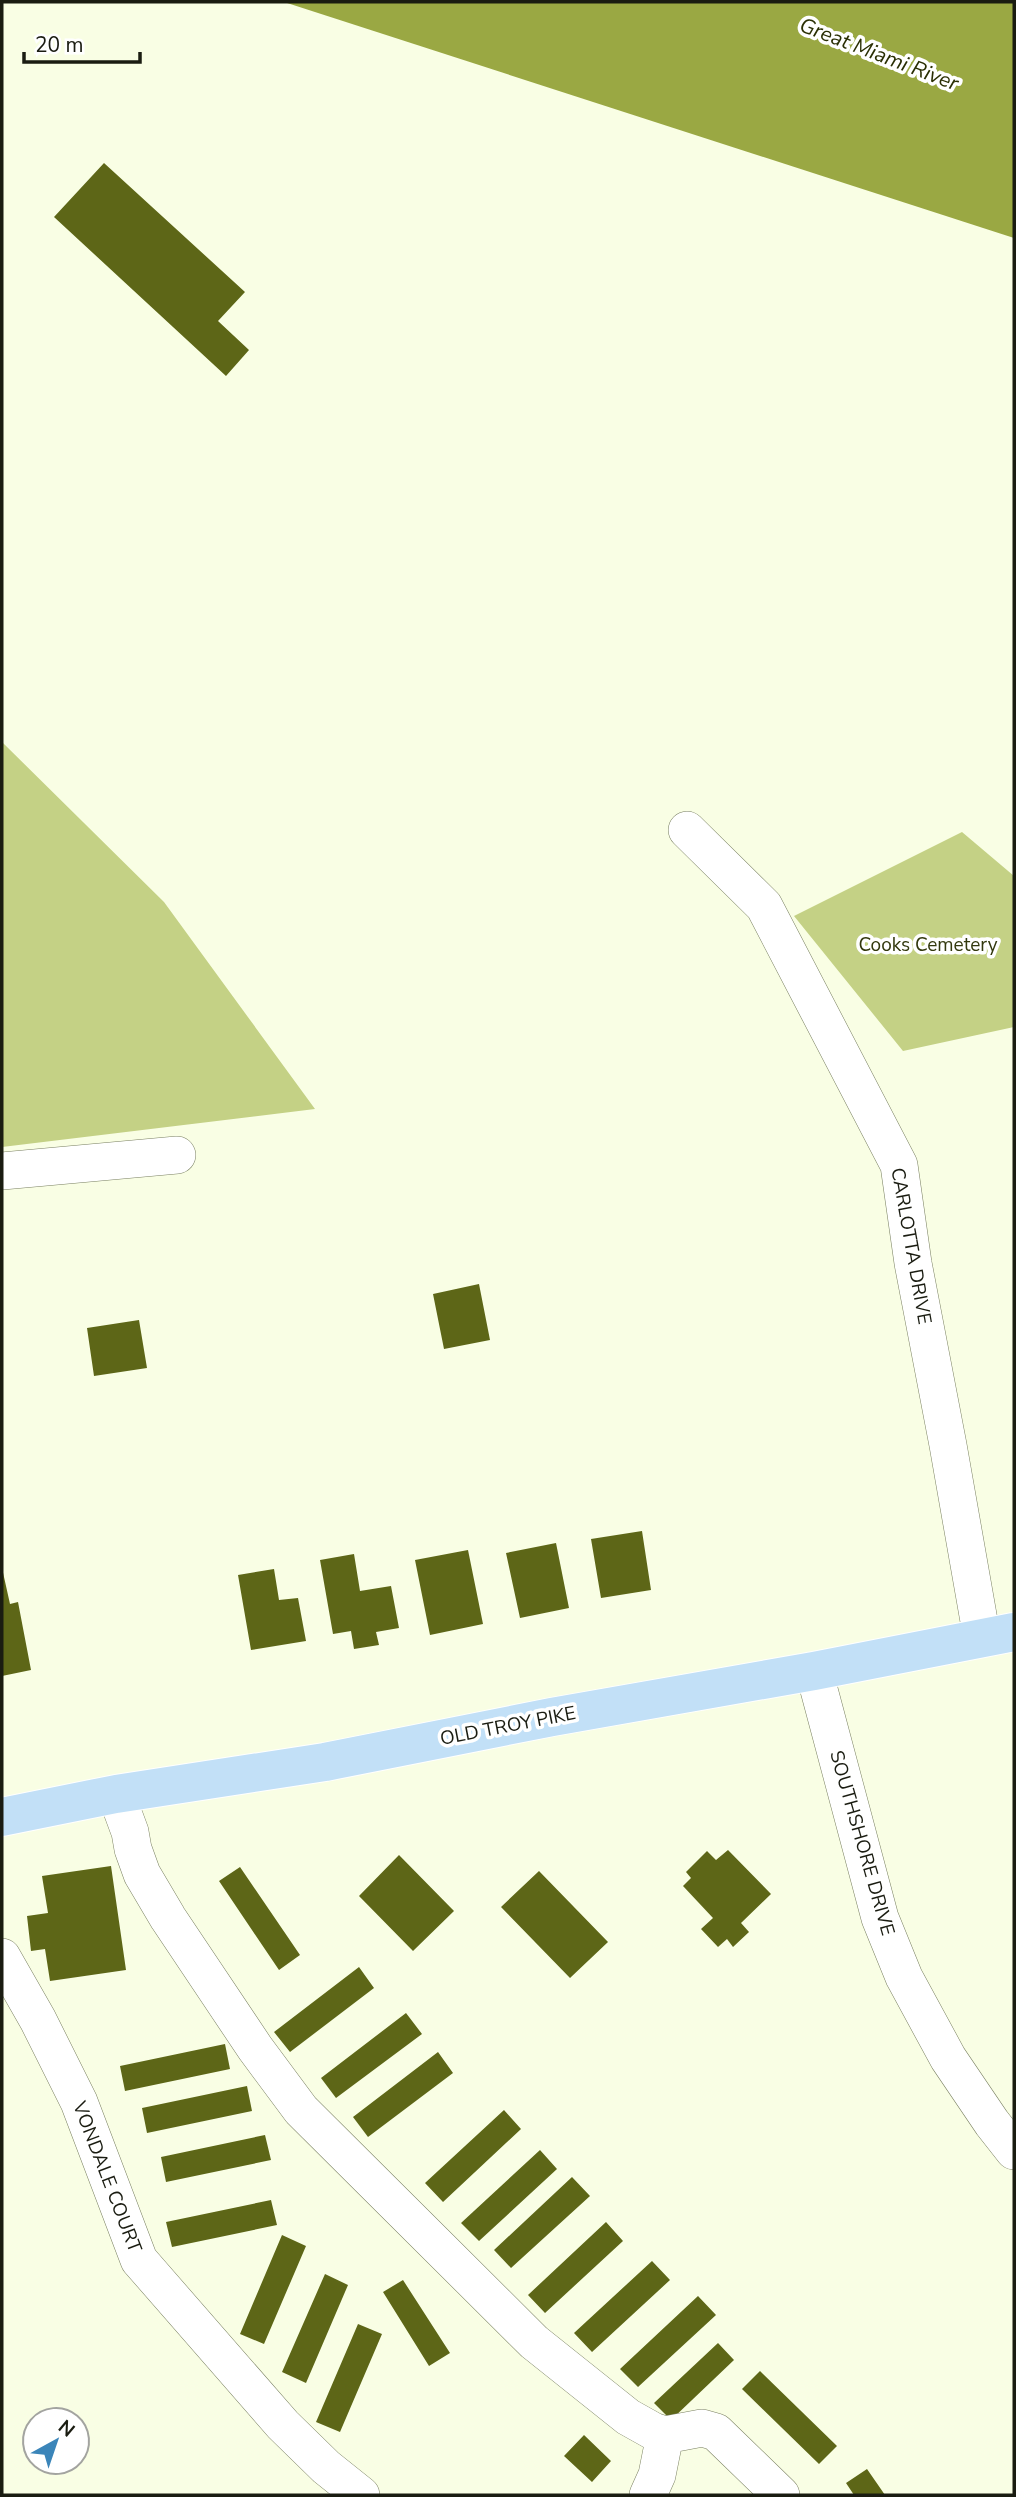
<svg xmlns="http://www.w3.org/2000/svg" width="1016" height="2497" viewBox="0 0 1016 2497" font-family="'Nunito Sans',sans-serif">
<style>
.green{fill:#c4d185}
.water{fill:#9aa843}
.building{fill:#5d6617}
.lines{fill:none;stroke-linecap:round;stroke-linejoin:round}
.street-casing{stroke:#7a8062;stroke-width:38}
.primary-casing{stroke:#fff;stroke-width:40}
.street{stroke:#fff;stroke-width:37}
.primary{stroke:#c2e0f7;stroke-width:38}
.labels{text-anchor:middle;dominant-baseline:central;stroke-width:7;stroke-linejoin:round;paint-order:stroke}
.park-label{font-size:19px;fill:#32380d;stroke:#fff}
.street-label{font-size:19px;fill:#1a1c11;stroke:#fff}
.water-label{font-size:21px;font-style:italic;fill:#2a2f04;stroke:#fff}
</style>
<rect width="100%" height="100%" fill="#f9fee4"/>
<path class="green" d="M2,742L164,902L315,1109L2,1147Z
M962,832L1014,876V1027L903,1051L794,916Z"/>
<path class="water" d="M284,2H1014V238Z"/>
<path class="building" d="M104,163L245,292L218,321L249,350L226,376L54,217Z
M479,1284L490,1340L444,1349L433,1294Z
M139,1320L147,1368L94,1376L87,1328Z
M642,1531L651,1590L601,1598L591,1539Z
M556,1543L569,1608L520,1618L506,1553Z
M468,1550L483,1624L430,1635L415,1560Z
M354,1554L360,1591L391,1586L399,1628L376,1632L379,1645L354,1649L351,1631L333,1634L320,1560Z
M2,1568L10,1604L18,1602L31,1670L2,1676Z
M274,1569L279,1600L298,1598L306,1641L251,1650L238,1575Z
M728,1850L771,1894L741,1923L749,1932L733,1947L727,1939L718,1947L701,1929L713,1918L683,1886L691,1878L686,1872L707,1851L716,1860Z
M399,1855L454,1911L413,1951L359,1896Z
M111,1866L126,1970L50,1981L45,1949L31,1951L27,1916L48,1913L42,1876Z
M240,1867L300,1955L279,1970L219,1881Z
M539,1871L608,1942L570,1978L501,1907Z
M359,1967L374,1988L290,2052L274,2032Z
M406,2013L422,2034L336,2098L321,2078Z
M225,2044L230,2069L125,2091L120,2066Z
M438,2052L453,2073L368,2137L353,2117Z
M247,2086L252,2111L147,2133L142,2108Z
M504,2110L521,2129L443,2202L425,2183Z
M265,2135L271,2160L166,2182L161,2157Z
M540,2150L557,2169L479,2241L461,2223Z
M572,2177L590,2196L511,2268L494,2250Z
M271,2200L277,2225L172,2247L166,2222Z
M606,2222L623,2241L545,2313L528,2295Z
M282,2235L306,2246L264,2344L240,2334Z
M652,2261L670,2280L592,2352L574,2333Z
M325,2274L348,2285L306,2383L282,2372Z
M403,2280L450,2353L429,2366L383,2292Z
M698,2296L716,2315L638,2387L620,2369Z
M358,2324L382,2334L340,2432L316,2422Z
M718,2343L734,2360L671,2420L654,2403Z
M760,2371L837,2446L819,2464L742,2389Z
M584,2435L611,2461L592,2482L564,2456Z
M867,2469L885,2495H854L846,2483Z"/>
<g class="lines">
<defs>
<path id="street" d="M687,830L764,906L899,1165L913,1263L948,1445L982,1638
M2,1171L177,1155
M814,1671L880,1918L904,1977L948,2058L992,2123L1014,2151
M116,1794L130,1832L133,1849L142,1874L168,1918L255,2048L301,2110L534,2342L628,2417L653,2431L665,2435L702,2428L716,2432L781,2495
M2,1957L38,2020L79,2102L139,2260L283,2425L326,2467L361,2495
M648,2495L657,2475L665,2435"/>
<path id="primary" d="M2,1817L116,1794L325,1762L552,1717L814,1671L1014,1632"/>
</defs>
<use href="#street" class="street-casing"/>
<use href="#primary" class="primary-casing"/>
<use href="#street" class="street"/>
<use href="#primary" class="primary"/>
</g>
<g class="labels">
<g class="park-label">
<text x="928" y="945">Cooks Cemetery</text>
</g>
<g class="street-label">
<text transform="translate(911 1246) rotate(80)">CARLOTTA DRIVE</text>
<text transform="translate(508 1726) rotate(-11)">OLD TROY PIKE</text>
<text transform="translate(862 1843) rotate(74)">SOUTHSHORE DRIVE</text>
<text transform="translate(107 2177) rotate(69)">VONDALE COURT</text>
</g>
<g class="water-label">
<text transform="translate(879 54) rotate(21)">Great Miami River</text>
</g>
</g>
<rect width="1016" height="2497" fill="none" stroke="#1a1c11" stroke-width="7"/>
<g transform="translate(56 2441) rotate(40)"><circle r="33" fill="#ffffff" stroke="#a3a4a0" stroke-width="2"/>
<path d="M0-5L12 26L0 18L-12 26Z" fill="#3b85b9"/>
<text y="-10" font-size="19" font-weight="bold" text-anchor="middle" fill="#1a1c11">N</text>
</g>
<path d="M24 52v10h116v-10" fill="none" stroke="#1a1c11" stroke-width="3.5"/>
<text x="35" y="52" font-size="21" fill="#1a1c11" stroke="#ffffff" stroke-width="5" paint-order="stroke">20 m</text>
</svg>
